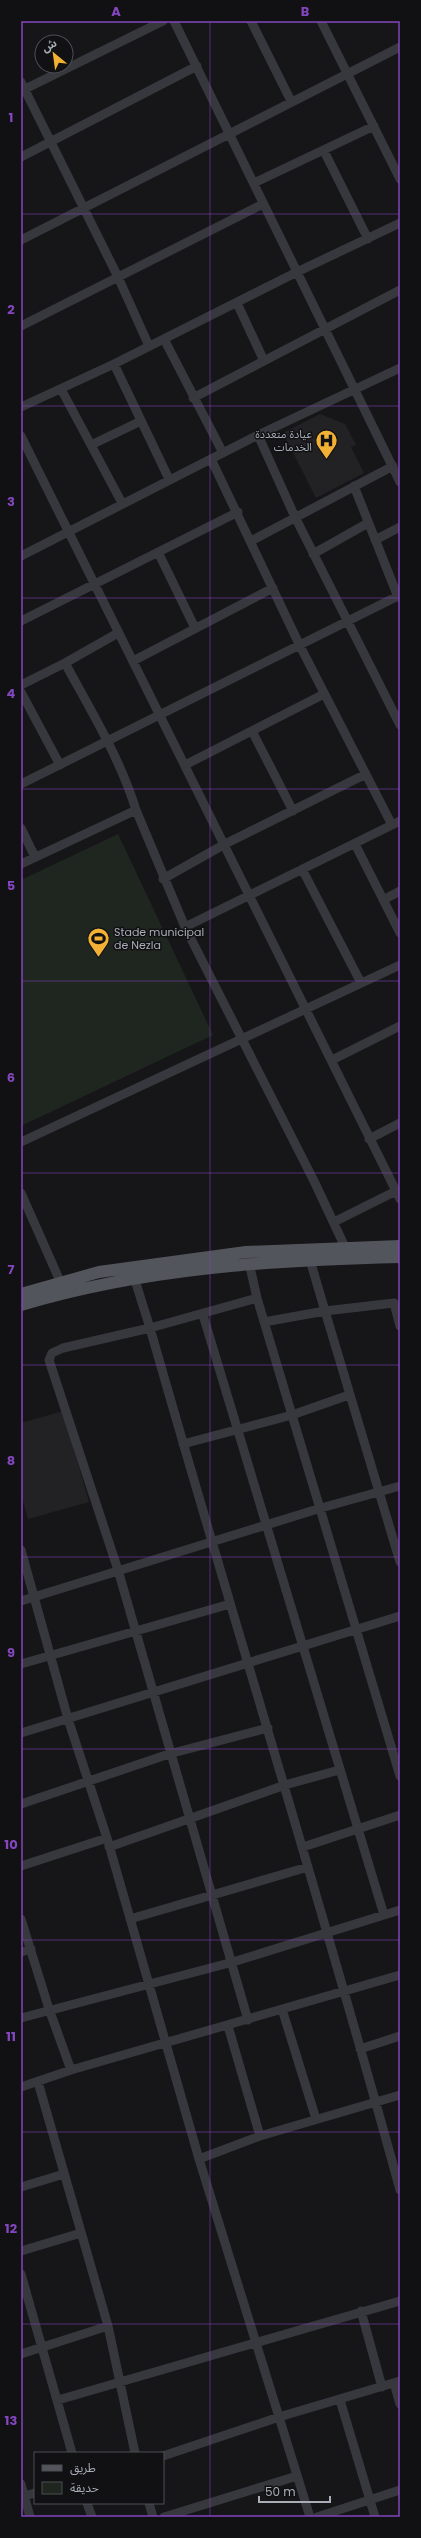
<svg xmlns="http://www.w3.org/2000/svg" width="421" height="2538" viewBox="0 0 421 2538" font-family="Poppins,'Noto Sans Arabic',sans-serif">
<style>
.built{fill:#222225}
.green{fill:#1e261f}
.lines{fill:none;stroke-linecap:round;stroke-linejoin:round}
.minor{stroke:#37383d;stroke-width:9}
.major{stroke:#53555c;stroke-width:12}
.grid{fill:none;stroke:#8446be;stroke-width:1;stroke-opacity:0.55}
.labels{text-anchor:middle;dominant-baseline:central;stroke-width:3;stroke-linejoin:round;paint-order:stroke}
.poi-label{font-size:11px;fill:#a8adb8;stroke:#111113;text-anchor:end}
.neatline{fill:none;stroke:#8446be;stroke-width:1.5}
.grid-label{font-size:13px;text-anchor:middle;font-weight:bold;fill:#8446be}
</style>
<rect width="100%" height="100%" fill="#161618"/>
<path class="built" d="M320,414L345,424L356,445L351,447L364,473L316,498L283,433Z
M63,1411L89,1502L28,1519L21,1494V1423Z"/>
<path class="green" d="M118,834L213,1035L21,1126V880Z"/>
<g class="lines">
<path class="minor" d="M174,21L400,482
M251,21L291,101
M321,21L400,179
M21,82L118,277L149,346
M21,91L163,21
M324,151L368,239
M21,157L197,66
M254,183L374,126
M21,240L400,47
M237,303L264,361
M21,326L263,204
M164,339L223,453
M114,364L169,479
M61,389L122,503
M193,398L400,290
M21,407L114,364L297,272L400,223
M258,435L295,517L400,725
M21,436L400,1199
M91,445L141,421
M211,459L300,646L392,825
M354,486L398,597
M375,540L400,527
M251,541L393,466
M158,552L195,628
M313,554L368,523
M21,556L258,435L400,368
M21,621L238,512
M133,661L273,588
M65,663L118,633
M21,685L65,663C91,711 120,758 136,810
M21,692L60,765
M252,731L293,811
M185,765L324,694
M21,784L400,595
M21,828L35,857
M355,844L400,933
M21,864L136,810L185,927L314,1181L345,1247
M302,869L361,983
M163,879L225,844L366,774
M383,900L400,891
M185,927L400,821
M332,1060L400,1026
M369,1139L400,1123
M21,1142L400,965
M21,1193L60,1281
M334,1222L400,1189
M248,1258L257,1298
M134,1277L150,1328L63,1348L52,1353L49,1360L118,1570L248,2020
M203,1315L384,1915
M264,1322L325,1311L310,1260
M400,1326L394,1303L325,1311L400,1562
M183,1444L292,1415L349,1395
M21,1550L68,1719L107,1838L199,2159L310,2517
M21,1601L321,1508L400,1486
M21,1664L230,1604
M21,1733L400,1616
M400,1776L257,1298L150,1328C232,1616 321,1901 400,2190
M21,1804L169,1754L268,1728
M109,1847L285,1785L339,1770
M303,1847L400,1815
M21,1866L107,1838
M21,1919L49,2009L71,2070
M130,1919L308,1867
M21,1952L31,1949
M282,2009L316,2119
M21,2018L233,1962L400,1910
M228,2026L260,2136
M360,2049L400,2036
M38,2082L108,2326L135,2453
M21,2087L71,2070L400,1975
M199,2159L260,2136L400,2095
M21,2187L64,2174
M21,2251L81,2233
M21,2274L72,2453
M361,2311L382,2387
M21,2354L108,2326
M394,2383L400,2404
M58,2400L400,2301
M340,2400L375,2517
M163,2456L279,2417L400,2381
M21,2484L30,2517
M21,2497L35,2493
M87,2503L92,2517
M149,2503L153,2517
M164,2517L297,2476
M317,2517L400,2490"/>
<path class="major" d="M21,1294L99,1272L246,1252L400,1246
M21,1305C144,1268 272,1260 400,1257"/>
</g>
<path class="grid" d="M210,21V2517M21,214H400M21,406H400M21,598H400M21,789H400M21,981H400M21,1173H400M21,1365H400M21,1557H400M21,1749H400M21,1940H400M21,2132H400M21,2324H400"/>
<defs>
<symbol id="hospital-pin" viewBox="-11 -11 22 30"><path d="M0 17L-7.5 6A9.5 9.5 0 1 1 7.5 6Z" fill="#f2b134" stroke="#111113"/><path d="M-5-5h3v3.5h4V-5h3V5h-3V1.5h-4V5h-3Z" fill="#111"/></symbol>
<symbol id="stadium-pin" viewBox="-11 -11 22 30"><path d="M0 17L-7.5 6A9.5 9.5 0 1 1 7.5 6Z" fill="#f2b134" stroke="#111113"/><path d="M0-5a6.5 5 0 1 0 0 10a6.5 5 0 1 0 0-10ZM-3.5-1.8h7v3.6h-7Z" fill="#111"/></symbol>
</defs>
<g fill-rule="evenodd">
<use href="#hospital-pin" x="314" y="428" width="25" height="34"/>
<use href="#stadium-pin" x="86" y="926" width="25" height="34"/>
</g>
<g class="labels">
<g class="poi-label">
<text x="312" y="434">عيادة متعددة<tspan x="312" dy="13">الخدمات</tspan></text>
<text x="114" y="932" text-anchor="start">Stade municipal<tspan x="114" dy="13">de Nezla</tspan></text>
</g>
</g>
<rect width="421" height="2538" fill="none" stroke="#111113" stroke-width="44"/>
<rect x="34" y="2452" width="130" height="52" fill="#111113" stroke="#4d4f55"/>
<rect x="42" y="2465" width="20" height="6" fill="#53555c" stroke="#4d4f55"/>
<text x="70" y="2472" font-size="12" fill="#a8adb8">طريق</text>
<rect x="42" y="2482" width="20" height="12" fill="#1e261f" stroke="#4d4f55"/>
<text x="70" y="2492" font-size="12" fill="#a8adb8">حديقة</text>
<g transform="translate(54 54) rotate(331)"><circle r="19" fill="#111113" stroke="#4d4f55"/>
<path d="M0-3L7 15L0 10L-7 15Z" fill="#f2b134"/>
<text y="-6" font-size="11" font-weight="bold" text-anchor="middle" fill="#a8adb8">ش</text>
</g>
<path d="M259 2496v6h71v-6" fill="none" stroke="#a8adb8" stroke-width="2"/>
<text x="265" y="2496" font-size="12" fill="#a8adb8" stroke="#111113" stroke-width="3" paint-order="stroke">50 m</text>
<rect x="22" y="22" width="377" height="2494" class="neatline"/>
<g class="grid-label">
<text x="116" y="16">A</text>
<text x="305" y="16">B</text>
<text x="11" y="122">1</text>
<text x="11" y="314">2</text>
<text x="11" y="506">3</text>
<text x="11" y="698">4</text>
<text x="11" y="890">5</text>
<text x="11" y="1082">6</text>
<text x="11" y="1274">7</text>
<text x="11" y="1465">8</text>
<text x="11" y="1657">9</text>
<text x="11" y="1849">10</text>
<text x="11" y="2041">11</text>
<text x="11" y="2233">12</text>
<text x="11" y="2425">13</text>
</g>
</svg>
